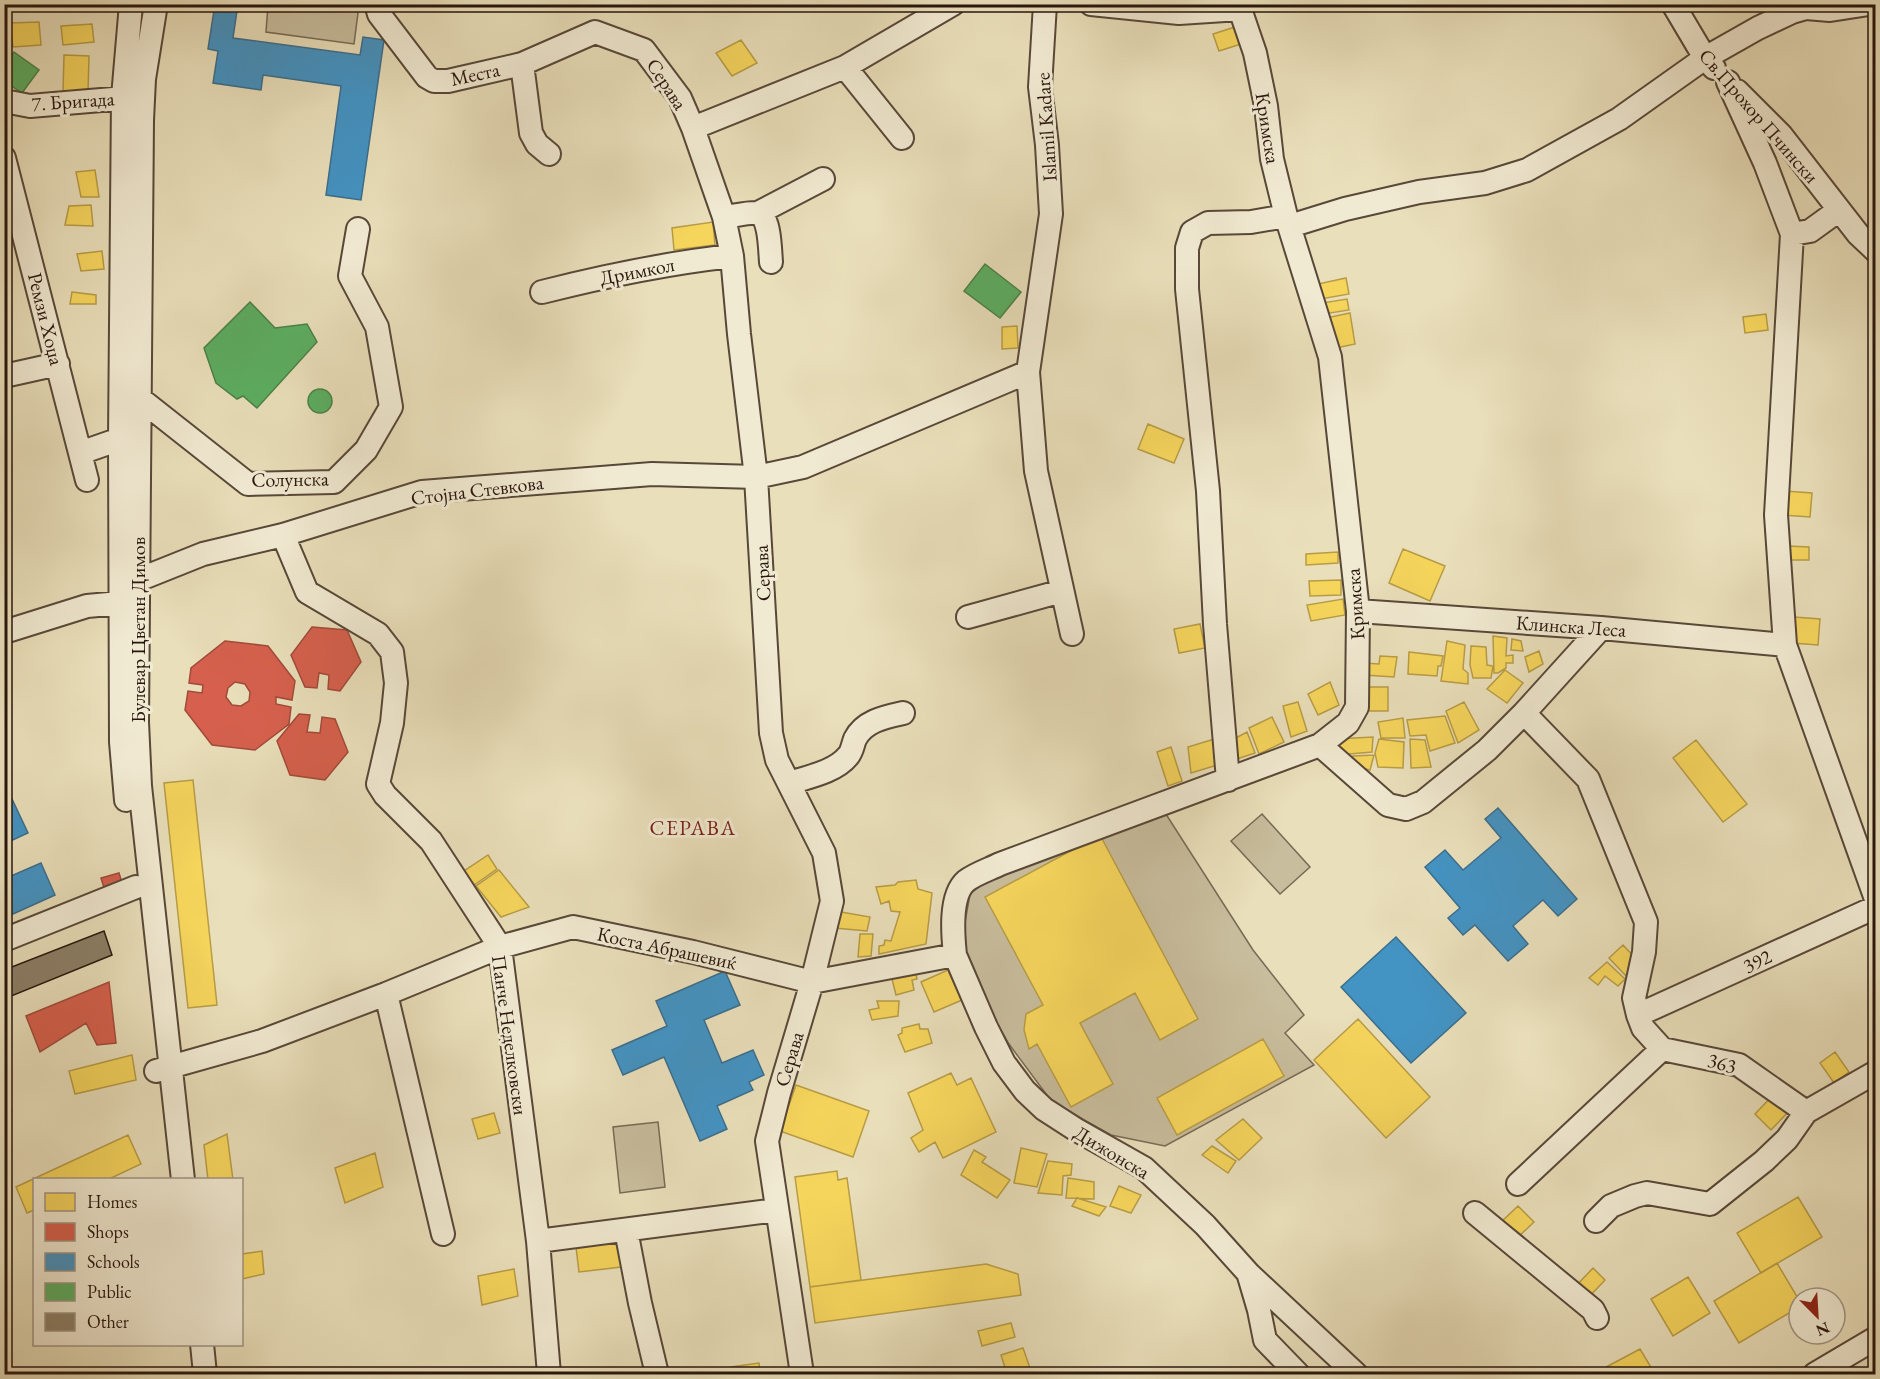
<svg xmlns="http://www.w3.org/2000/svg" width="1880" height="1379" viewBox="0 0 1880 1379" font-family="'EB Garamond',serif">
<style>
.green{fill:#c8bd9d;stroke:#786a56;stroke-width:1.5}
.homes{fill:#f6d55c;stroke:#b89c45;stroke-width:1.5}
.shops{fill:#d6604d;stroke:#a24a3a;stroke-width:1.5;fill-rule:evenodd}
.schools{fill:#4393c3;stroke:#3b6e8d;stroke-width:1.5}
.public{fill:#5aae61;stroke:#4b8048;stroke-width:1.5}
.building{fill:#8c7f67;stroke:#28160e;stroke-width:1.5}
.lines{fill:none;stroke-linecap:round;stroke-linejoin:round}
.minor-casing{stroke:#584839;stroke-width:26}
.minor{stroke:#f1ead2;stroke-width:22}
.labels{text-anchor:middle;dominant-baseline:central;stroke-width:6;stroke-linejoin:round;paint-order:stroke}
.street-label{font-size:20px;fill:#28160e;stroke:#f1ead2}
.neighbourhood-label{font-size:21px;letter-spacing:1.5px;fill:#7a1f14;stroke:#f1ead2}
</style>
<rect width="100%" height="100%" fill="#e9dfba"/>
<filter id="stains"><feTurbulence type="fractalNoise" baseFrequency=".00333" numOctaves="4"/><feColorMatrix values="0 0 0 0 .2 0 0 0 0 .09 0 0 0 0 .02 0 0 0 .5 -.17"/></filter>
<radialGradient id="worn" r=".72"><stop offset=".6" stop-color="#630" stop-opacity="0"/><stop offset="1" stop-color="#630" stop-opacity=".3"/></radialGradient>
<path class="green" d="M268,5H359L354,44L266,32Z
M1162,808L1253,950L1304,1015L1285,1033L1314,1065L1165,1146L1111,1135L1052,1102L1009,1044L986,1004L961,945L970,894L1002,869Z
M1262,814L1310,867L1280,894L1231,841Z
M658,1122L665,1187L620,1193L613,1127Z"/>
<path class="homes" d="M39,22L41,45L13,47L10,23Z
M92,24L94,42L63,45L61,26Z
M1235,27L1241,44L1219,51L1213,34Z
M741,40L757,63L732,76L716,53Z
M64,55L89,56L88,92H63Z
M95,170L99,197H81L76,172Z
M91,205L93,226L65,225L69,206Z
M713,222L715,245L674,250L672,228Z
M102,251L104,269L81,271L77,254Z
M1346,278L1349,294L1321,299L1318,284Z
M72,292L96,295V304H70Z
M1347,299L1349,310L1324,314L1322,303Z
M1350,313L1355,344L1331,349L1326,318Z
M1766,314L1768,330L1745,333L1743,317Z
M1017,326L1018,348L1002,349V327Z
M1148,424L1184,439L1174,463L1138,449Z
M1785,491L1812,493L1810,517L1782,515Z
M1787,546L1809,547V560H1787Z
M1403,549L1445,566L1430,601L1389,583Z
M1338,552V563L1306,565V554Z
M1341,580V595L1310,596L1309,581Z
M1343,599L1345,615L1311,621L1307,605Z
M1794,617L1820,619L1818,645L1792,643Z
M1200,624L1205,648L1179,653L1174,629Z
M1493,636L1507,638L1506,656L1513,655V663H1506V668L1498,673H1494Z
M1512,639L1521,641L1523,651L1511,650Z
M1447,641L1465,645L1463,669L1468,673V684L1441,681Z
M1471,646L1486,647L1487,665L1493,666L1491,678H1473L1470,665Z
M1539,651L1543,664L1529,672L1525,657Z
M1409,652L1443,656L1441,666H1438L1437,676L1408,674Z
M1380,656L1397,657L1394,677L1364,675V663L1379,664Z
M1505,670L1523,683L1507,703L1487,689Z
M1330,682L1339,705L1318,715L1308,694Z
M1363,687H1388V711H1363Z
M1298,702L1307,731L1291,737L1283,706Z
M1464,702L1479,730L1458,743L1446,711Z
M1445,716L1455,743L1430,751L1426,735L1410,736L1407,720Z
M1272,717L1284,742L1259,754L1249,728Z
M1403,718L1405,738H1381L1378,722Z
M1247,732L1255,753L1234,760L1232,740Z
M1221,737L1224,763L1191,773L1188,747Z
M1373,737L1372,752L1338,755L1336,739Z
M1379,739L1404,742L1403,768L1378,767L1375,753Z
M1410,739L1425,740L1431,767L1411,768Z
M1696,740L1747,804L1723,822L1673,758Z
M1171,747L1182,781L1168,786L1157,752Z
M1374,755L1370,770L1357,767L1352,761L1353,756Z
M193,780L217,1005L188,1008L164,783Z
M1100,835L1198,1019L1160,1040L1135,993L1080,1023L1113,1084L1071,1107L1037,1044L1029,1049L1024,1030L1026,1014L1043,1005L985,897Z
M488,855L497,869L474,885L464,871Z
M499,870L529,907L501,917L476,886Z
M916,880L918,889L932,893L926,944L879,954V946L884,945L885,940L891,941L900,912L891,911L889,901L881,904L876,887L895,885L898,882Z
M841,912L870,917L867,931L835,928Z
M860,934H873L871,956L858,957Z
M1623,945L1639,962L1626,976L1609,958Z
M1607,962L1625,979L1618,986L1605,976L1598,985L1589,978Z
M914,965L917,979L912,980L914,990L896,995L890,971Z
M948,970L962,1000L934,1012L921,982Z
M877,1001H899L898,1016L872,1020L869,1010L879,1008Z
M1358,1019L1430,1097L1386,1138L1314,1060Z
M919,1024L920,1029H928L932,1043L905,1052L898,1035L902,1033V1028Z
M1263,1039L1284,1076L1177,1135L1157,1098Z
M1835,1052L1849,1072L1834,1083L1820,1063Z
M132,1055L136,1080L75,1094L69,1071Z
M951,1073L957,1085L971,1078L996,1132L943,1158L935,1142L919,1152L911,1138L923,1130L908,1093Z
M796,1085L869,1111L853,1157L780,1131Z
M4,1090L12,1111L4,1113Z
M1776,1092L1792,1108L1771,1130L1755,1114Z
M494,1113L500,1133L478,1139L472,1119Z
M1243,1119L1262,1138L1239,1160L1216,1140Z
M227,1134L233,1180H208L204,1145Z
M128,1135L141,1164L107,1180H34V1210L27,1213L16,1187Z
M1212,1146L1236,1161L1228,1173L1202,1155Z
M1021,1148L1047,1154L1037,1187L1014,1183Z
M974,1150L986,1157L982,1162L1010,1180L997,1198L961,1175Z
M375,1153L383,1187L345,1203L335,1168Z
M1048,1161L1072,1164L1071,1175L1063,1176L1062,1195L1038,1193Z
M837,1171L838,1180L847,1178L861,1280L810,1287L795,1177Z
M1068,1178L1094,1182V1199L1066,1198Z
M1119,1186L1141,1195L1131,1213L1110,1206Z
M1798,1197L1822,1237L1761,1273L1737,1233Z
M1077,1198L1106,1207L1099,1216L1072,1206Z
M1518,1206L1534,1222L1517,1238L1501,1222Z
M617,1242L621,1267L579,1272L576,1247Z
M262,1251L264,1274L242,1279V1254Z
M1777,1263L1799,1300V1307L1739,1343L1714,1301Z
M986,1264L1018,1274L1021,1295L815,1323L810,1287Z
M1593,1268L1605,1280L1587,1299L1575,1287Z
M514,1269L518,1296L482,1305L478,1276Z
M1688,1277L1710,1313L1673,1336L1651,1299Z
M1011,1323L1015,1337L982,1346L978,1331Z
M1023,1348L1032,1374H1007L1001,1355Z
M1640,1349L1655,1374H1593Z
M759,1363L760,1374H732L731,1367Z"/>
<path class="shops" d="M312,627L347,630L361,662L340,691L328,689L329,675L319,673L317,688L305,687L291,655Z
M225,641L268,646L295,681L292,700L276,697V704L291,707L289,724L255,750L212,745L185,710L188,691L202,693L203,685L189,683L191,668ZM235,682L245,684L250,692L249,701L241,706L232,705L226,697L228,688Z
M299,714L310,715L307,732L320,733L322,717L335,719L348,752L325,780L290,775L277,741Z
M119,873L124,889L106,894L101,878Z
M109,982L116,1043L97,1045L86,1023L40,1052L26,1016Z"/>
<path class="schools" d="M215,4H238L233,38L360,55L363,37L384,40L361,200L326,195L341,86L263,75L261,90L213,83L218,51L208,49Z
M4,782L28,833L4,844Z
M1498,808L1577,899L1558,916L1543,900L1513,926L1528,944L1508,961L1475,925L1463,935L1448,918L1460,908L1425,867L1445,850L1463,870L1501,838L1485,819Z
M41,863L55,895L4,918V879Z
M1396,937L1466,1013L1411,1063L1341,987Z
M725,971L740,1005L704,1020L722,1063L753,1050L764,1075L749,1082L753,1090L717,1106L727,1129L700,1141L664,1057L623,1075L612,1050L667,1026L656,1001Z"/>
<path class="public" d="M14,52L39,70L22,93L4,81V65Z
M985,264L1021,292L1000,318L964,291Z
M250,302L275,328L307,324L317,342L257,408L243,396L237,399L216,383L204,348Z
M308 401a12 12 0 1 1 24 0a12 12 0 1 1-24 0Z"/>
<path class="building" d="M104,931L112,955L4,999V970Z"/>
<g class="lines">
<defs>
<path id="minor" d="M156,4L144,79L142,120L137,722L140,786L183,1180
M376,4L379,14L427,77L434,81H448L522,64L595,32L644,50L680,98L693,128L724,217L732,256L739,334L756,477L771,733L777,760L824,853L832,901L812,982L779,1093L767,1141L802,1374
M1045,4L1040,87L1047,145L1051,214L1028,372L1036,471L1072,634
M1091,4L1179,13L1240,9
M1240,4V9L1255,53L1266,106L1272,159L1286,216L1330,357L1358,611L1357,707L1348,723L1320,745L1000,864C990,869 975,874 966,881C949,896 953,936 955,955L986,1027L1004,1063L1025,1091L1044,1109L1075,1129L1144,1168L1205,1225L1249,1274L1356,1374
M1673,4L1705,58L1714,68
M522,64L531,133L537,144L549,154
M845,67L902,138
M1728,82L1765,163L1792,234L1776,515L1785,645L1876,899
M1737,91L1781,135L1858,234L1876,251
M4,101L30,106L137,97
M693,128L845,67L953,4
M4,158L87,480
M758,213L823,179
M724,217C734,216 748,212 758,213C770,216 770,251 771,262
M1290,226L1345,209L1419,192L1485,183L1527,170L1619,119L1705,58L1758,28L1792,12L1806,8L1830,10L1869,4
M1792,234L1810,231L1839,210
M542,292C605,276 668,263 732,256
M4,376L58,364
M139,398L248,484L334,482L366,450L391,407L377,327L350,276L358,229
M80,453L120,439
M283,535L307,592L378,634L392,652L396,683L392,723L378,784L385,795L431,841L500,947L538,1241L549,1374
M138,580L203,554L283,535L422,492L652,474L756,477L803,467L1028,372
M1358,611L1601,628L1785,645
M968,617L1062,591
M4,632L87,606L120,603
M1524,713L1601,628
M1320,745L1388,805L1406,809L1423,802L1487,750L1524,713L1588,779L1646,922L1644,952L1634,998L1638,1015L1643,1028L1662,1049L1518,1184
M1228,780L1215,624L1208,491L1187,289V248L1192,232L1208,223L1251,222L1286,216
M789,783C808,777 835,772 848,756C852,752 853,744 855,739C864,721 885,717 903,713
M126,800L121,742L120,439L123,97L131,4
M4,940L136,887
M386,994L443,1234
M1638,1015L1876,907
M1662,1049L1739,1065L1806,1112
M156,1071L262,1041L386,994L500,947L573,927L693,952L812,982L955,955
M1475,1213L1593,1310L1597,1318
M1596,1221L1611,1206L1635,1196L1647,1193L1710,1204L1764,1161L1787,1139L1806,1112L1876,1072
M626,1230L640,1303L657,1374
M538,1241L777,1210
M1249,1276L1259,1310L1265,1340L1298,1374
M202,1344L205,1374
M1815,1374L1876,1338"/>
</defs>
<use href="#minor" class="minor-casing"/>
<use href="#minor" class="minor"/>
</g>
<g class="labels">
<g class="street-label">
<text transform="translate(475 74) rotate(-12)">Места</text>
<text transform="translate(667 84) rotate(57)">Серава</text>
<text transform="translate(73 101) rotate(-4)">7. Бригада</text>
<text transform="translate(1759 116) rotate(49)">Св.Прохор Пчински</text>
<text transform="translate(1046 127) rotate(-94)">Islamil Kadare</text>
<text transform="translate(1268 128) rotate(81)">Кримска</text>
<text transform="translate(637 271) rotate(-11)">Дримкол</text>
<text transform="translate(46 319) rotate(76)">Ремзи Хоџа</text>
<text transform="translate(290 479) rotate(-1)">Солунска</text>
<text transform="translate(477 490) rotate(-7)">Стојна Стевкова</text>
<text transform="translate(762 573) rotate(-93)">Серава</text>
<text transform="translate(1355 604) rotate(-94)">Кримска</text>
<text transform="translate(1571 626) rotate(4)">Клинска Леса</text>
<text transform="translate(138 630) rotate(-90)">Булевар Цветан Димов</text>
<text transform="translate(667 948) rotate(12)">Коста Абрашевиќ</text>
<text transform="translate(1757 961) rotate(-25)">392</text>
<text transform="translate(510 1035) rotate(82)">Панче Неделковски</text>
<text transform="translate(789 1059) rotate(-73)">Серава</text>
<text transform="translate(1722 1063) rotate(16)">363</text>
<text transform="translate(1112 1152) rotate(31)">Дижонска</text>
</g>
<g class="neighbourhood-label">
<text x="693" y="827">СЕРАВА</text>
</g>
</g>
<rect width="1880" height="1379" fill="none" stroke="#e9dfba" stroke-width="24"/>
<rect x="6" y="6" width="1868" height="1367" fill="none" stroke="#28160e" stroke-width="3"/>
<rect x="12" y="12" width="1856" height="1355" fill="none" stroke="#28160e" stroke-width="1.5"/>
<rect x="33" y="1178" width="210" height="168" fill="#f1ead2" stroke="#a19584" stroke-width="1.5"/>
<rect x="45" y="1193" width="30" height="18" fill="#f6d55c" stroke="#a19584" stroke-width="1.5"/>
<text x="87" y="1208" font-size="18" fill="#28160e">Homes</text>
<rect x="45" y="1223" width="30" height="18" fill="#d6604d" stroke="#a19584" stroke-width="1.5"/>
<text x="87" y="1238" font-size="18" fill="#28160e">Shops</text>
<rect x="45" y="1253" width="30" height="18" fill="#4393c3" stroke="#a19584" stroke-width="1.5"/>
<text x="87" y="1268" font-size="18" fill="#28160e">Schools</text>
<rect x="45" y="1283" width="30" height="18" fill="#5aae61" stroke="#a19584" stroke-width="1.5"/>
<text x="87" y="1298" font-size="18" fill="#28160e">Public</text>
<rect x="45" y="1313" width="30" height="18" fill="#8c7f67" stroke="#a19584" stroke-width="1.5"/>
<text x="87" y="1328" font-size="18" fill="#28160e">Other</text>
<g transform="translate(1817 1316) rotate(156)"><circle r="28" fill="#f1ead2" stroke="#a19584" stroke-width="1.5"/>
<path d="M0-4.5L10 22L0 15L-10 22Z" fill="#8f2418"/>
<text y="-9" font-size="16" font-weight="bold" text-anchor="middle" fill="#28160e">N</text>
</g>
<rect width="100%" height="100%" filter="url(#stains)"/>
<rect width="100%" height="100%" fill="url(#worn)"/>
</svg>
